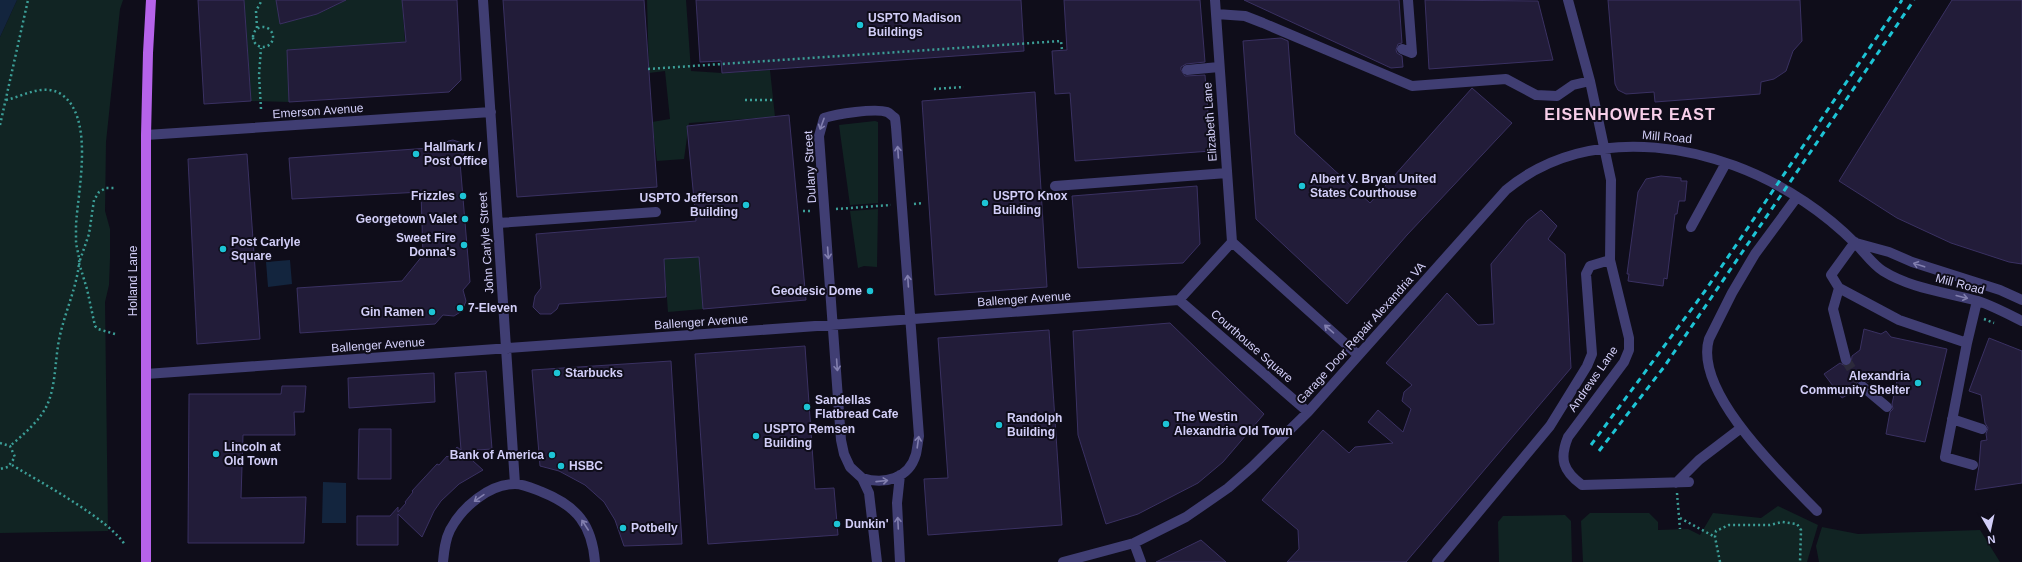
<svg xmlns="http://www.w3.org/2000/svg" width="2022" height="562" viewBox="0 0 2022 562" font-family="Arial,sans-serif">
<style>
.green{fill:#112423}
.water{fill:#13253e}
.building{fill:#221c39;stroke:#3a3162}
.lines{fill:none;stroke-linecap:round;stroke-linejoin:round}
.minor-tunnel{stroke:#2c2a3b;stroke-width:10;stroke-dasharray:10 5;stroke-linecap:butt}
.path{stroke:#3c9e97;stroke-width:2.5;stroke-dasharray:2 3;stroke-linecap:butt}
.minor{stroke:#403e73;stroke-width:10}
.major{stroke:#b663ea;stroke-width:10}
.rail{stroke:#1dc4d5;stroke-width:3;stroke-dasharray:6 5;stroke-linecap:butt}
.oneway{stroke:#827faf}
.poi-dot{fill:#1dc4d5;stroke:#0f0d1a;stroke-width:1.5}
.labels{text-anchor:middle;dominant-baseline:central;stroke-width:4;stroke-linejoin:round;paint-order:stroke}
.poi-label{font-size:12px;font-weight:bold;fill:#d2cef8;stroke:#0f0d1a;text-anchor:start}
.street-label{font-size:12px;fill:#d2cef8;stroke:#0f0d1a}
.district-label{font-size:16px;font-weight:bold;letter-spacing:1px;fill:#f8cfea;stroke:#0f0d1a}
</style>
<rect width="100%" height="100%" fill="#0f0d1a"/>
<path class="green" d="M17,0H123L120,9L106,142L105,211L110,229V258L109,285L105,302L108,531L0,533V37Z
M244,0H276L280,24L317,14L346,0H402L405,42L287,50L289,102L251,101Z
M647,0H686L691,71L722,73L770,70L775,117L689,123L684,159L657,161L652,122L670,119L665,71L649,73Z
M875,121L878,122V203L850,205L839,125Z
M878,209L877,267L864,266L858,268L850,211Z
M699,257L703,309L668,312L664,259Z
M1778,506L1818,525L1807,562H1583L1581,521L1590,513H1649L1658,522V530L1688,529L1700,535L1713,513L1761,518Z
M1565,515L1571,521L1572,562H1499L1498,522L1503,516Z
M1822,527L1858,534L1980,530L2000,562H1819L1816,546Z"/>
<path class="water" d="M0,0H17L0,37Z
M290,260L292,284L268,287L266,262Z
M323,482L346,483V523H322Z"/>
<path class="building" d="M198,0H244L251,101L204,104Z
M276,0H346L317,14L280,24Z
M402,0H457L461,80L449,92L289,102L287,50L406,42Z
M503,0H644L657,187L517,197Z
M696,0H1021L1024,51L722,73L721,61L700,62Z
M1064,0H1200L1205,62L1186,64L1181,67V70L1185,76L1205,75L1211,151L1075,161L1070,93L1055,94L1052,51L1067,50Z
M1244,0H1399L1402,43L1398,44L1396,50L1397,53L1402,56L1403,67L1391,68Z
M1425,0L1538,1L1553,60L1429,69Z
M1608,0H1800L1802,41L1793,51L1786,71L1774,79L1761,82L1760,94L1655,102L1654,92L1626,94L1618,90L1615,84Z
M1952,0H2022V264L2009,262L1951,243L1897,218L1839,181Z
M1281,38L1288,41L1295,134L1370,203L1472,88L1512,123L1407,235L1347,304L1256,219L1243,41Z
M1035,92L1047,287L935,295L922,101Z
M789,115L806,300L703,309L699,257L664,259L666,297L559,304L557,309L551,314H540L533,307L535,296L541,288L536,234L696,221L687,126Z
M453,140L462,143L465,151L460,162L470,282L463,290L466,301L462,311L454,316L443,315L435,324L300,333L297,288L402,281L423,255L421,192L292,199L289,158L443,147L448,141Z
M247,154L260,339L197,344L188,159Z
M1661,176L1681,178V181H1687L1685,201H1679L1677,214H1675L1667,279L1664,278L1663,286L1628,281L1629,274H1627L1638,192L1646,179Z
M1197,186L1200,244L1183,263L1078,268L1072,196Z
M1541,210L1557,226L1548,239L1565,254L1571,368L1406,562H1287L1299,549L1298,530L1262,500L1323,430L1349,453L1355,447L1393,443L1368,422L1378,410L1403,432L1411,409L1402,401L1404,392L1412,385L1386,363L1447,293L1478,325L1494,324L1491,264L1527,221Z
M1170,323L1264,414L1223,462L1198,483L1138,514L1106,524L1078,435L1073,331Z
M1864,329L1881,334L1886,331L1891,337L1947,349L1925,442L1886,434L1890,412L1893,409L1892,404L1897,381L1878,376L1868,382L1860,380L1856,384L1857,389L1842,398L1824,374L1840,363L1845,366L1851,364L1852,356L1860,350Z
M1049,330L1062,525L928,535L924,479L948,478L938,338Z
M1989,338L2022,351V483L1975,490L1979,466L1981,441L1987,440L1986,434L1988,428L1985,423L1981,395L1969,391Z
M805,346L815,489L834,488L838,535L708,544L695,354Z
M671,361L682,544L624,546L615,520L604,502L585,485L559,471L540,466L532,370Z
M486,371L492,449L462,451L483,470L459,484L441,501L434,511L422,537L398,514V545H357V516H390L398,507V512L406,503L405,502L413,492L412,491L437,464L439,465L447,456L448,457L457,447L461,450L455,373Z
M434,373L435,402L349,408L348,378Z
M282,386H306L304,412H294L295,435H243L241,498L306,497L304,543H188L189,394H281Z
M359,429H391V479H358Z
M1201,540L1226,562H1156Z"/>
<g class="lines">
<path class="minor-tunnel" d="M1846,360L1862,386"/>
<path class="path" d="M253 37a10 10 0 1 1 20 0a10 10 0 1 1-20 0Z
M257,28L256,11L262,0
M648,69L1061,41L1062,50
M934,89L964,87
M6,100C24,96 43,83 61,94C95,117 78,190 76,225C76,230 76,235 76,240C76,248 80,256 79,264C76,290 64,314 59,340C55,360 56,383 48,403C41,420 24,434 10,446
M745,100H772
M261,109L259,75L261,48
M0,125L28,0
M914,204L923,203
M836,209L891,205
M803,211H813
M1984,319L1994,323
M115,334L98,329L95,326L87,289L79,263L89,234L94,200L99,192L106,188H115
M0,443L10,446L15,457L8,467L0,469
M12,465C40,482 109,519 125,545
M1677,493L1680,529
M1680,518L1715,537
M1720,562L1715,537L1716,531L1729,525H1770L1782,522L1797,524L1801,530L1800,562"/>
<path class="minor" d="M483,0L515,484
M1215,0L1232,242
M1568,0L1590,81L1611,180L1610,260L1629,338V350L1624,362L1568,437C1559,459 1563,471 1582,485L1689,482
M1216,14L1245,16L1263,23L1412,86L1506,79L1536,95L1557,96L1573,85L1590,81
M1402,49L1412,53L1408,0
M1187,70L1219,67
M146,135L491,112
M1055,186L1227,173
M1797,197L1755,254L1732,293L1709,339C1693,392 1783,476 1817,511
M498,223L656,212
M1691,227L1726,163
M1232,242L1358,355
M1855,242L1831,275L1839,288L1899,320L1967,343L1977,301
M1856,243L1889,252L1912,262L2000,290L2022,300
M1839,288L1833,309L1846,360
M1179,300L1308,412
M1967,343L1945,457L1973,465
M146,374L1179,300L1232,242
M1862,386L1887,407
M1952,419L1982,429
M900,475L897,503L900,562
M862,478C884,485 909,479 916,454C917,449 918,442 919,436L896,127L895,118C892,116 890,113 887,112C875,108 836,114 824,118L819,136L841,440L844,454L850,467L862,478L869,493L877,562
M1676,483L1699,460L1741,428
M1134,543L1141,562
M443,562C444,551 445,540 450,530C462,507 489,484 515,484C524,484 534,489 542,492C577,506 592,525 595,562
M1063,562L1134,543L1186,517L1228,488L1252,467L1308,412L1506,190C1591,119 1720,144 1805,202C1823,214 1840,228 1856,244C1864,252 1873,265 1883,271C1912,289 1946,292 1978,301C1993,306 2008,314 2022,321
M1437,562L1550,426L1587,366L1592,354L1586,274L1590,266L1610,260"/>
<path class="major" d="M146,562V135L148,53L151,0"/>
<path class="rail" d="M1591,445L1705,291L1902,0
M1599,451L1664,367L1914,0"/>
</g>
<defs><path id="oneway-shaft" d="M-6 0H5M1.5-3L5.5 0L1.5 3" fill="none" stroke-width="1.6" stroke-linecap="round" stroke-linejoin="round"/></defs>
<g class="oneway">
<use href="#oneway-shaft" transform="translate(822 124) rotate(110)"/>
<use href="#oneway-shaft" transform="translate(898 152) rotate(-94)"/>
<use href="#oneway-shaft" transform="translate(828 253) rotate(86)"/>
<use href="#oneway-shaft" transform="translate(1919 265) rotate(-162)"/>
<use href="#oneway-shaft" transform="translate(908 281) rotate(-94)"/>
<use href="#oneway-shaft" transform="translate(1962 297) rotate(14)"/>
<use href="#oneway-shaft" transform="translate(1329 329) rotate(-139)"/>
<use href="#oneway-shaft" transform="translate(837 365) rotate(86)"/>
<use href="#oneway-shaft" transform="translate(918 442) rotate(-82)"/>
<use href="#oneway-shaft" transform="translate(882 481) rotate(-6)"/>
<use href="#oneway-shaft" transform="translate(479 498) rotate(145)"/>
<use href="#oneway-shaft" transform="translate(898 523) rotate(-93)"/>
<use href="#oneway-shaft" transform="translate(585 525) rotate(-123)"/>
</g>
<g class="poi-dot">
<circle cx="860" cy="25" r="4"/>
<circle cx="416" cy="154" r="4"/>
<circle cx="1302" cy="186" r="4"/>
<circle cx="463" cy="196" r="4"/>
<circle cx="985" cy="203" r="4"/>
<circle cx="746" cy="205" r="4"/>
<circle cx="465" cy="219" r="4"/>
<circle cx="464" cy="245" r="4"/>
<circle cx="223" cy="249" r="4"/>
<circle cx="870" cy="291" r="4"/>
<circle cx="460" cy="308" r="4"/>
<circle cx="432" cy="312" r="4"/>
<circle cx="557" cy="373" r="4"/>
<circle cx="1918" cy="383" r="4"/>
<circle cx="807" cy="407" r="4"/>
<circle cx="1166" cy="424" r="4"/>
<circle cx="999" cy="425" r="4"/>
<circle cx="756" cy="436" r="4"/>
<circle cx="216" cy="454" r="4"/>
<circle cx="552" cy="455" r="4"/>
<circle cx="561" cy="466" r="4"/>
<circle cx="837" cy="524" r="4"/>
<circle cx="623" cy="528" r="4"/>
</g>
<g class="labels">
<g class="poi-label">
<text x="868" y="18">USPTO Madison<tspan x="868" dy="14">Buildings</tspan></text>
<text x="424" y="147">Hallmark /<tspan x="424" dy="14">Post Office</tspan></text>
<text x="1310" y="179">Albert V. Bryan United<tspan x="1310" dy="14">States Courthouse</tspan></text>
<text x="455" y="196" text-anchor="end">Frizzles</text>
<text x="993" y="196">USPTO Knox<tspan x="993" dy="14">Building</tspan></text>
<text x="738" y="198" text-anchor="end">USPTO Jefferson<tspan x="738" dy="14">Building</tspan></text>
<text x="457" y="219" text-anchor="end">Georgetown Valet</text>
<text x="456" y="238" text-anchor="end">Sweet Fire<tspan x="456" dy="14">Donna's</tspan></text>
<text x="231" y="242">Post Carlyle<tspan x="231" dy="14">Square</tspan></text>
<text x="862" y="291" text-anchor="end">Geodesic Dome</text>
<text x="468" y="308">7-Eleven</text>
<text x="424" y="312" text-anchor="end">Gin Ramen</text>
<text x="565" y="373">Starbucks</text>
<text x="1910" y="376" text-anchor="end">Alexandria<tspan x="1910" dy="14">Community Shelter</tspan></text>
<text x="815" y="400">Sandellas<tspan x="815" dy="14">Flatbread Cafe</tspan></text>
<text x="1174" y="417">The Westin<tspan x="1174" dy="14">Alexandria Old Town</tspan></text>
<text x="1007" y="418">Randolph<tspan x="1007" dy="14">Building</tspan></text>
<text x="764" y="429">USPTO Remsen<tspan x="764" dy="14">Building</tspan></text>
<text x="224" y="447">Lincoln at<tspan x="224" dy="14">Old Town</tspan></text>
<text x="544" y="455" text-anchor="end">Bank of America</text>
<text x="569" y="466">HSBC</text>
<text x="845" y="524">Dunkin'</text>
<text x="631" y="528">Potbelly</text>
</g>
<g class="street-label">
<text transform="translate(318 111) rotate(-4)">Emerson Avenue</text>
<text transform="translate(1210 122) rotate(-94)">Elizabeth Lane</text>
<text transform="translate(1667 137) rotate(5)">Mill Road</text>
<text transform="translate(810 167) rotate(-93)">Dulany Street</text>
<text transform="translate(486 243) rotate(-94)">John Carlyle Street</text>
<text transform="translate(133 281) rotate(-90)">Holland Lane</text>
<text transform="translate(1960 284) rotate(15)">Mill Road</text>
<text transform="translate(1024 299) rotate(-4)">Ballenger Avenue</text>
<text transform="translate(701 322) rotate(-4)">Ballenger Avenue</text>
<text transform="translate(1361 333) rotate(-48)">Garage Door Repair Alexandria VA</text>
<text transform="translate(378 345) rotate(-4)">Ballenger Avenue</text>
<text transform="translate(1252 346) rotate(41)">Courthouse Square</text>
<text transform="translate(1593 379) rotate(-55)">Andrews Lane</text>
</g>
<g class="district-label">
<text x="1630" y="114">EISENHOWER EAST</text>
</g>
</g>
<g transform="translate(1990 530) rotate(171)" stroke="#0f0d1a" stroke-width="3" paint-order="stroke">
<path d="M0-3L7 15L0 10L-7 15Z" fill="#d2cef8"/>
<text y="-6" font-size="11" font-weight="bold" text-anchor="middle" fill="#d2cef8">N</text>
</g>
</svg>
